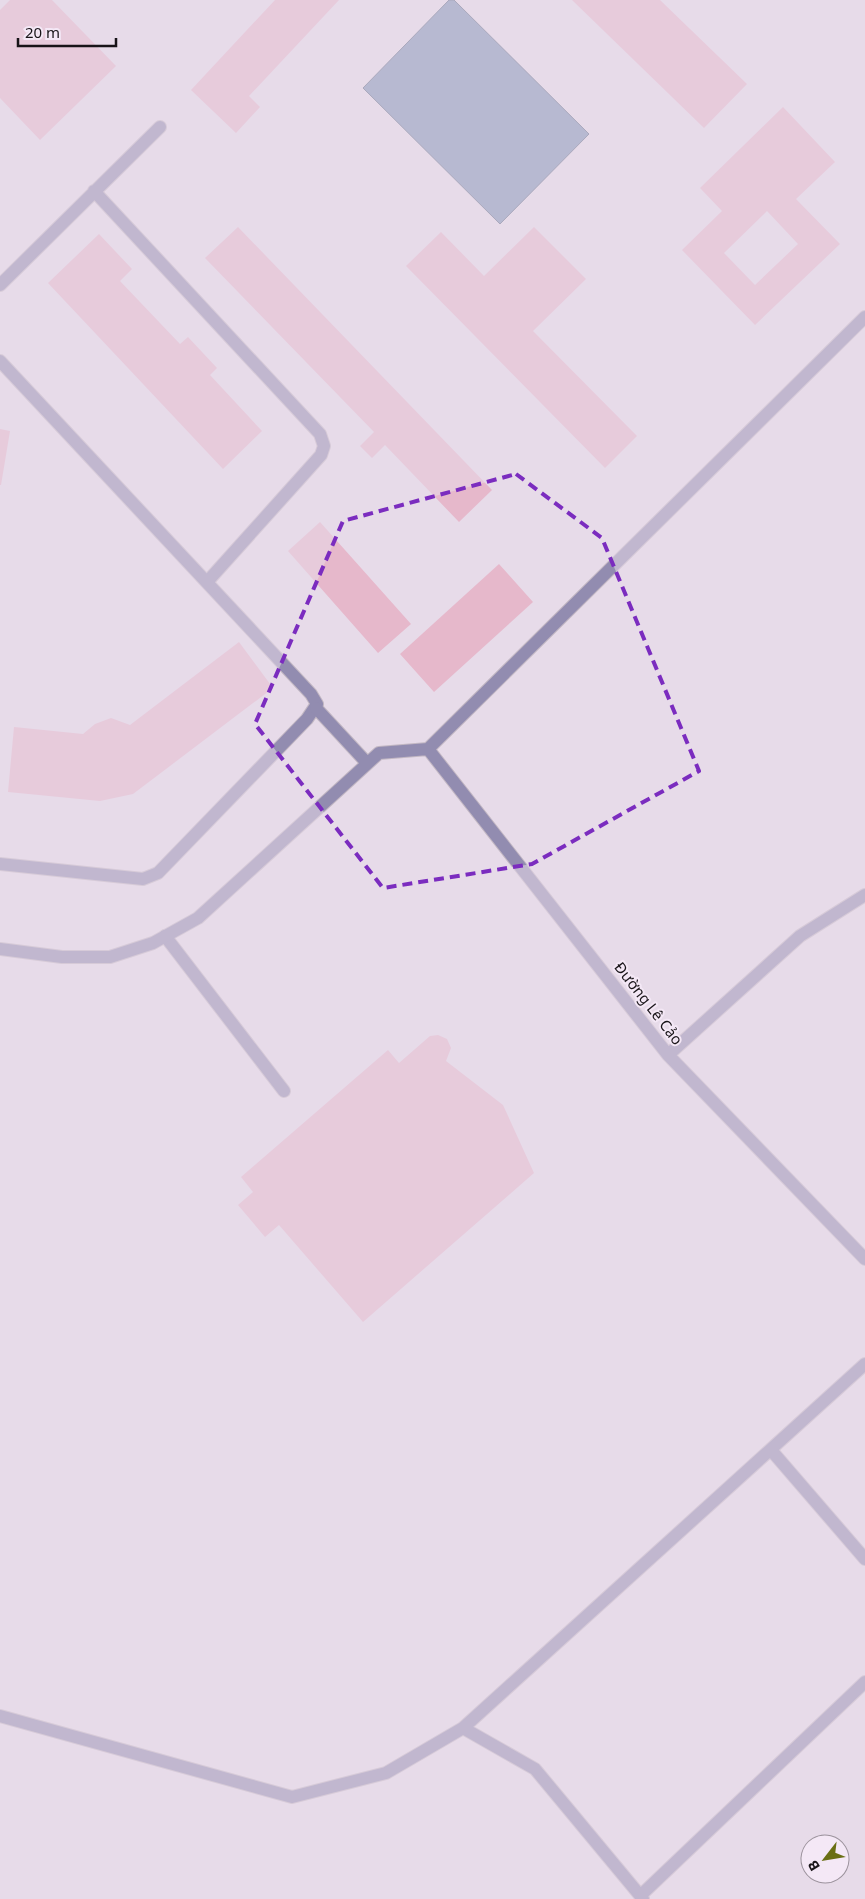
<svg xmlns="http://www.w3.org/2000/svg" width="865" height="1899" viewBox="0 0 865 1899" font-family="'Noto Sans',sans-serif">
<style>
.water{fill:#7d91b4;stroke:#5f6c85}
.building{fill:#e6b8cb;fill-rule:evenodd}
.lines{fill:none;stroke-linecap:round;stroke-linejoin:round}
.lane-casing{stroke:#c2b7c3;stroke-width:14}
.street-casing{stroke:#c2b7c3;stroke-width:14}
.lane{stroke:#928cb0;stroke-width:12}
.street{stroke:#928cb0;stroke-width:12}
.marked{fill:none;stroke:#7b2cbf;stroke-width:4;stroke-dasharray:10 6;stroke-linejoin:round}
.labels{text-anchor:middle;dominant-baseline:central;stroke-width:4;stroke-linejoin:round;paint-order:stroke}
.street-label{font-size:15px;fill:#181418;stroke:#f4e8f6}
</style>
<rect width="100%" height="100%" fill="#e7dbe9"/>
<path class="water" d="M449,0H454L589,134L500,224L363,88Z"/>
<path class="building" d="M10,0H52L116,66L40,140L0,98V10Z
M275,0H339L249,96L260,107L236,133L191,90Z
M572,0H660L747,84L704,128Z
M783,107L835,162L796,199L840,244L755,325L682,250L722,211L700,188ZM767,211L798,244L755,285L724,253Z
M238,227L492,490L459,522L385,445L372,458L360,446L374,432L205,258Z
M534,227L586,279L533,331L637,436L605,468L406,266L441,232L484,276Z
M99,234L132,269L120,281L180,344L188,337L217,368L210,375L262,431L223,469L48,283Z
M0,429L10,431L1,485H0Z
M320,522L411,624L378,653L288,551Z
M499,564L533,602L434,692L400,654Z
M239,642L273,688L133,794L100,801L8,792L14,727L83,734L95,724L111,718L130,725Z
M438,1035L447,1039L451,1048L446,1061L503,1105L534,1173L363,1322L279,1225L265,1237L238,1205L253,1192L241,1177L388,1050L399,1063L430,1036Z"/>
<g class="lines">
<defs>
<path id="lane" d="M94,191L320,434L324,446L321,455L207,582
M0,285L160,127
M0,361L311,694L317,704L307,719L158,873L143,879L0,864
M165,936L284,1091"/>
<path id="street" d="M316,708L367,763
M428,749L668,1055L865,1259
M0,949L62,957H110L153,943L198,918L379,753L428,749L865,317
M668,1055L800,936L865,895
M771,1450L865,1559
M0,1716L292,1797L386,1773L463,1728L535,1769L643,1899
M463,1728L865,1364
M641,1895L865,1682"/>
</defs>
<use href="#lane" class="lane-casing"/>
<use href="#street" class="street-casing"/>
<use href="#lane" class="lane"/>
<use href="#street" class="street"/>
</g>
<path d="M0 0H865V1899H0ZM516,474L602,538L699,771L532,864L383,888L255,724L343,521Z" fill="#e7dbe9" fill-opacity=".55" fill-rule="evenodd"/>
<path class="marked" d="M516,474L602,538L699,771L532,864L383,888L255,724L343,521Z"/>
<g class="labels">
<g class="street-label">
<text transform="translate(649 1003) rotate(52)">Đường Lê Cảo</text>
</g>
</g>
<g transform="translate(825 1859) rotate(239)"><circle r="24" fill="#f4e8f6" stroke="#9c939d"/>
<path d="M0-4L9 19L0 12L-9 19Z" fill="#6a6f14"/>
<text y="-8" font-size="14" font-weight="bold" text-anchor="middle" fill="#181418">B</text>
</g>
<path d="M18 38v8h98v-8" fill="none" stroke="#181418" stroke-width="2.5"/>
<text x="25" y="38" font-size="15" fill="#181418" stroke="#f4e8f6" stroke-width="4" paint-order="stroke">20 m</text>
</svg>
